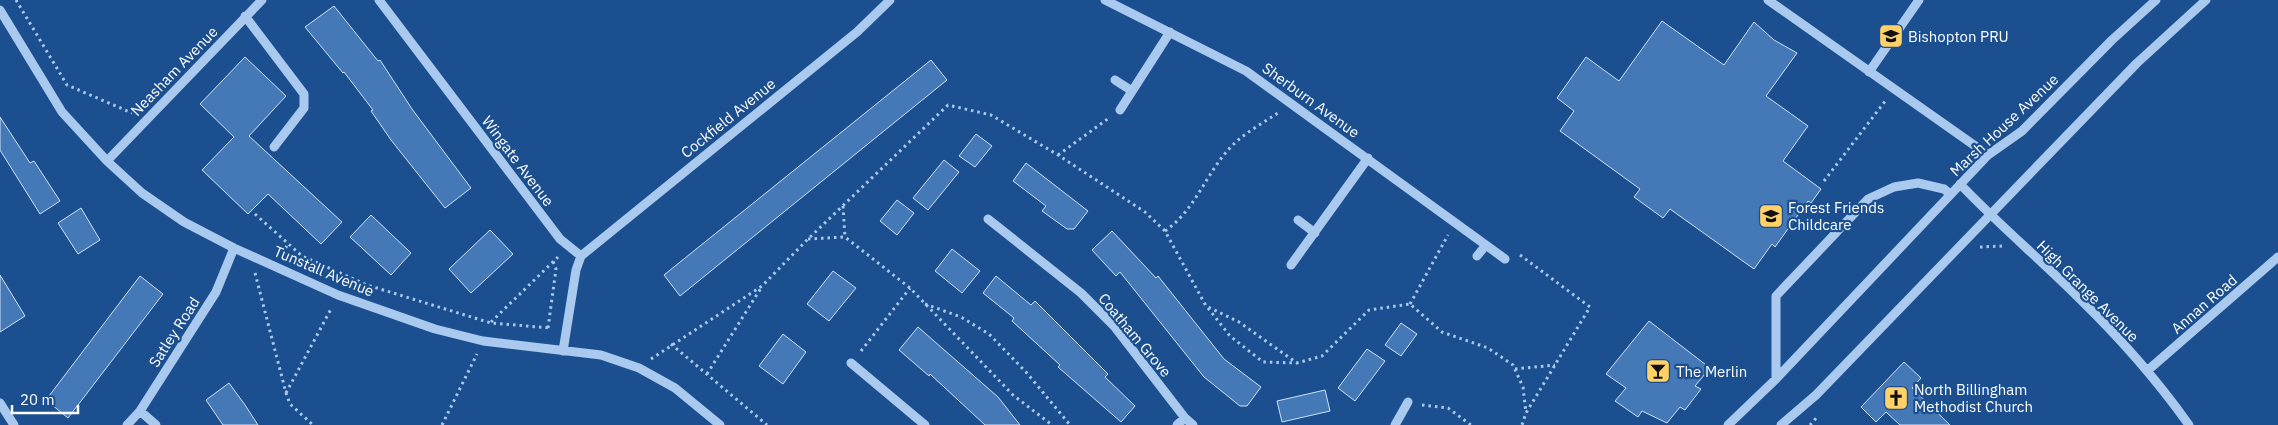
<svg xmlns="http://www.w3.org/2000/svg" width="2278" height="425" viewBox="0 0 2278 425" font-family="'IBM Plex Sans',sans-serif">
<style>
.building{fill:#4478b7;stroke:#cfe3fa}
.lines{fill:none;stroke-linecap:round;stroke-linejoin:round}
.path{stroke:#a9c9ee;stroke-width:3;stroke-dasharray:2.5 4;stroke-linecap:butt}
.minor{stroke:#a9c9ee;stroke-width:9}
.labels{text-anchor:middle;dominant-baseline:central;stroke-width:4.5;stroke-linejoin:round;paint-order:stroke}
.poi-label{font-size:15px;fill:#fff;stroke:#1b4f8f;text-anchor:start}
.street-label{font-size:15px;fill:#fff;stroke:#1b4f8f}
</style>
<rect width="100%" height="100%" fill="#1b4f8f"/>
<path class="building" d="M334,6L378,61L380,60L412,109L471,188L445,208L391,140L371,111L373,110L344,72L343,73L305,27Z
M1662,21L1724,65L1754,22L1774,40L1797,53L1766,96L1808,126L1783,161L1821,189L1811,203L1808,201L1775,247L1772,244L1754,269L1670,209L1663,218L1634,197L1640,189L1560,131L1574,111L1557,98L1586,57L1619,81Z
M245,57L286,96L249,136L342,222L321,244L268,194L248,214L202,170L234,137L200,104Z
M931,60L947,80L680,296L664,275Z
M0,117L30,163L34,161L60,201L40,214L0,150Z
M976,134L992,146L975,167L959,156Z
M944,160L959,172L928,210L913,198Z
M1026,163L1088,211L1074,229H1067L1042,211L1046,206L1013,181Z
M897,200L914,213L897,235L880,221Z
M81,208L100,240L78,254L58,223Z
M371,215L411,253L391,275L350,237Z
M490,230L513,254L471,293L449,269Z
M1112,231L1156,278L1158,276L1224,359L1261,387L1247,406H1240L1204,377L1120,272L1116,276L1092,250Z
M952,249L980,271L962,293L935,271Z
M833,271L856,288L829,321L807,304Z
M0,275L25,316L0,332Z
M140,276L163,294L68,418L46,400Z
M996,276L1031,305L1035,301L1108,374L1105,377L1135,406L1121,422L1058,367L1060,365L1012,321L1014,318L983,293Z
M1649,321L1710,368L1695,386L1701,389L1685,410L1680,407L1667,423L1642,411L1638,417L1615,401L1626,388L1606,374Z
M1401,323L1417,334L1401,356L1385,345Z
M918,327L998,397L1020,425H985L930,374L929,376L899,350Z
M783,334L806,352L783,384L759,366Z
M1367,349L1385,361L1355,401L1338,388Z
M1904,362L1921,378L1912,388L1950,425H1900L1886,412L1876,422L1861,407Z
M229,383L245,405L258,425H223L206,400Z
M1325,390L1330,411L1282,422L1277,401Z"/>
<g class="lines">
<path class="path" d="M16,0L67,85L132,113
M1058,155L1109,118
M1824,181L1886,100
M843,206L845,237
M255,214L302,256L367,285L491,323L551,328
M1165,231C1195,210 1205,176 1228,150C1241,135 1261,124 1278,113
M808,239L845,237L910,288L1013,395L1052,425
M1980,247L2003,246
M283,254L288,243
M1520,255L1590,307L1526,413L1522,425
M255,273L286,393L290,404L313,425
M925,304L961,317L989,334L1026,372L1070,425
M1410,304L1448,235
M1208,308L1230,336L1263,362L1297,363
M491,322L558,257
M548,328L556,269L553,261
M671,344L767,425
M861,351L910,288
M651,359L762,286L807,240L948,105L991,115L1058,155L1145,212L1165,231L1206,306L1239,322L1297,363L1322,356L1369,310L1410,304L1442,332L1488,348L1513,365L1523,387L1526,413
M1515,369L1555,365
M707,374L761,288
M286,393L331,309
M1422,405L1448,408L1471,425
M442,425L477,354
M1810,425L1818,416"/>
<path class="minor" d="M379,0L560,239L581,256L576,270L563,351
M1105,0L1246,71L1505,259
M1768,0L1988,155
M0,10L62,112L107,161L142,193L184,222L234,248L338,295L435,329L483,341L601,355L639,368L675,388L720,425
M245,16L304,94V108L274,147
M1869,72L1919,0
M1115,80L1132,91
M1120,110L1170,32
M107,161L262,0
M1960,184C1998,224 2040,259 2079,298C2119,337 2157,380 2189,425
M988,219L1081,293L1114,326L1185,418L1193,425
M1298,220L1315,233
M581,256L857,32L890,0
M1477,256L1486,245
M1291,265L1368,158
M851,363L925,425
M2147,371L2278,257
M1776,379V296L1868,199L1894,187L1918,183L1944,189L1950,194
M0,403L14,425
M140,411L156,425
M127,425L140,411L216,292L234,248
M1177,425L1185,418
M1395,425L1408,402
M1728,425L1776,379L1988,155L2022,131L2112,40L2156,0
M1781,425L1816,395L2137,63L2206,0"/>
</g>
<defs>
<symbol id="school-square" viewBox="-11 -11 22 22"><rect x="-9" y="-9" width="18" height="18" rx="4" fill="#ffd166" stroke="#1b4f8f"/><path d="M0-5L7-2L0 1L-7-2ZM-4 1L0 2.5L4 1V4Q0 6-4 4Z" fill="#111"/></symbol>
<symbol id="bar-square" viewBox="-11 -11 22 22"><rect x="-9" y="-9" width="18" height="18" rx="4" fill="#ffd166" stroke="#1b4f8f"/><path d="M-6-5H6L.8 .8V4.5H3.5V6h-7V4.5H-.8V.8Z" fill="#111"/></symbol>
<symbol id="church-square" viewBox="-11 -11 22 22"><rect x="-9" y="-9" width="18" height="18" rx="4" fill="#ffd166" stroke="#1b4f8f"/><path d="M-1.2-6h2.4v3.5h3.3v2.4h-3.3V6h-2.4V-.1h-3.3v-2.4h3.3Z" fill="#111"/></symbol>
</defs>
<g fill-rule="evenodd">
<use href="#school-square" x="1877" y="22" width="28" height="28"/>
<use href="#school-square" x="1757" y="202" width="28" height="28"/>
<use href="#bar-square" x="1644" y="357" width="28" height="28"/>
<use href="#church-square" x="1882" y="384" width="28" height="28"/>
</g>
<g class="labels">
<g class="poi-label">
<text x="1908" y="36">Bishopton PRU</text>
<text x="1788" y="207">Forest Friends<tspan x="1788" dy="17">Childcare</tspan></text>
<text x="1676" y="371">The Merlin</text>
<text x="1914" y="389">North Billingham<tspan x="1914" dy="17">Methodist Church</tspan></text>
</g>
<g class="street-label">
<text transform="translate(174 71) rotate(-46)">Neasham Avenue</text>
<text transform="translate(1311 100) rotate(36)">Sherburn Avenue</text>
<text transform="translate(728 118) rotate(-39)">Cockfield Avenue</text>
<text transform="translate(2004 125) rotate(-43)">Marsh House Avenue</text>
<text transform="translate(518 161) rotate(53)">Wingate Avenue</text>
<text transform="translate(324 271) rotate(23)">Tunstall Avenue</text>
<text transform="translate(2088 291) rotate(45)">High Grange Avenue</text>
<text transform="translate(2204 304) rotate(-41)">Annan Road</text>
<text transform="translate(174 332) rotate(-57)">Satley Road</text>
<text transform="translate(1135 335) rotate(50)">Coatham Grove</text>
</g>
</g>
<path d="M12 405v8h66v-8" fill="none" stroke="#ffffff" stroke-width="2.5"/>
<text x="20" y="405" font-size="15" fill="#ffffff" stroke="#1b4f8f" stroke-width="4" paint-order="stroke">20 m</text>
</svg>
